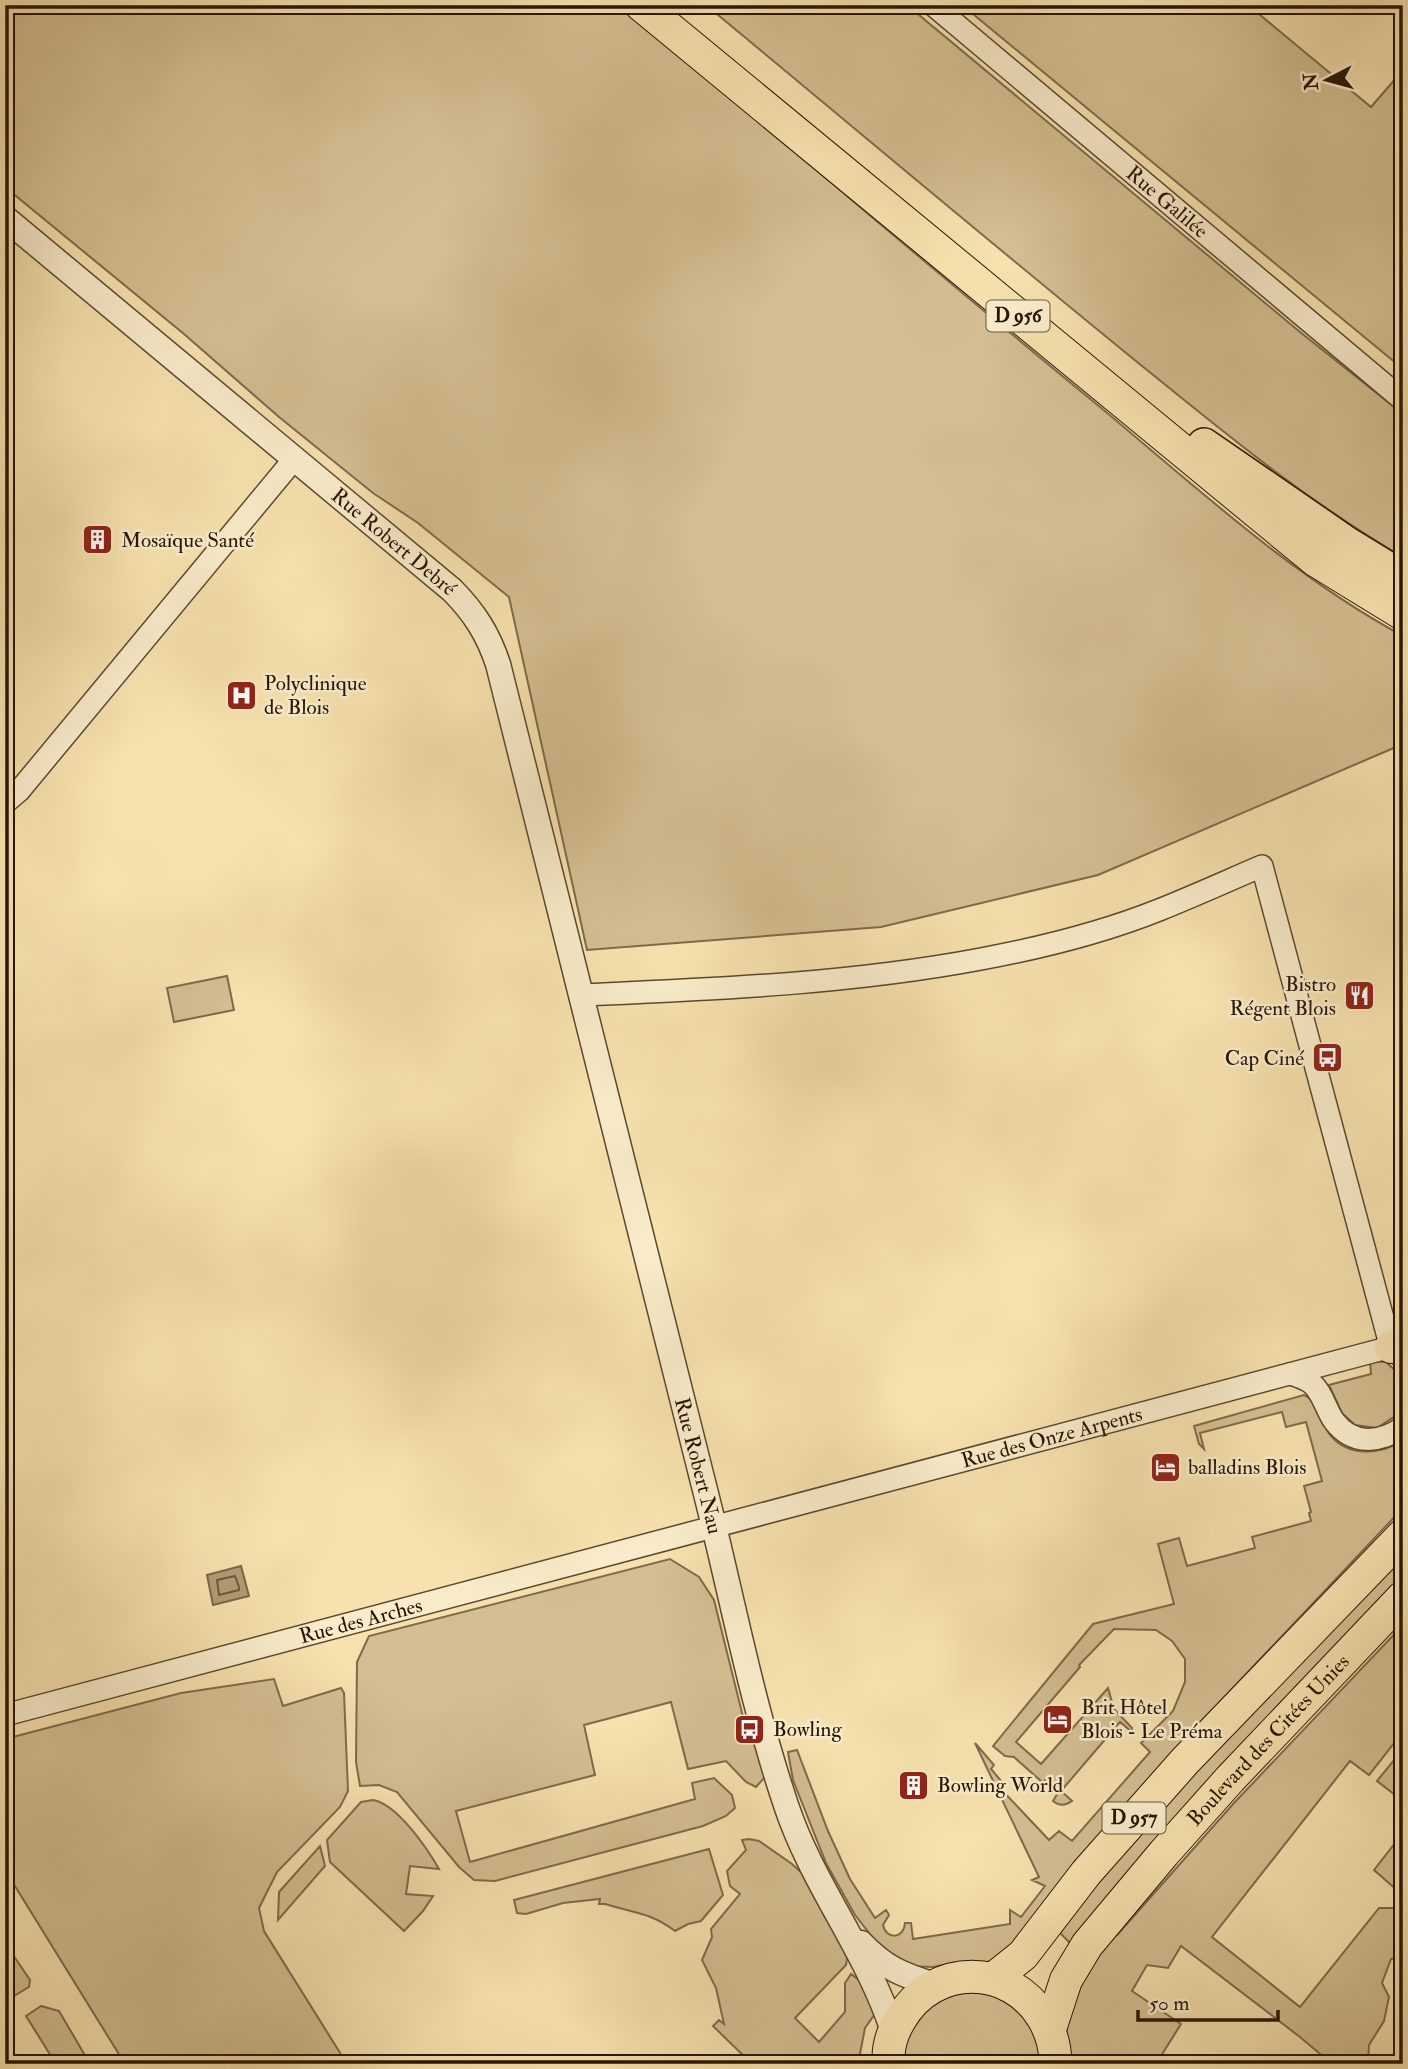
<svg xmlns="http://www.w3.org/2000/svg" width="1408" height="2069" viewBox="0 0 1408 2069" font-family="'IM FELL Double Pica',serif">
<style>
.green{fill:#d4bf92;stroke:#7e6a4b;stroke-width:2}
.water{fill:#b09c75;stroke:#796648;stroke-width:2}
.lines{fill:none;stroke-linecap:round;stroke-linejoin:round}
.shore{stroke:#6c583c;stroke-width:2}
.minor-casing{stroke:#5b482f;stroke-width:24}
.tertiary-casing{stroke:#5b482f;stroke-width:27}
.primary-casing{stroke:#271504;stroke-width:34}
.trunk-casing{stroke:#271504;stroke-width:36}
.minor{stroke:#faeccb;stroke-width:21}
.tertiary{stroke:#faeccb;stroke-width:24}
.primary{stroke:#f7e2af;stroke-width:32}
.trunk{stroke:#f7e2af;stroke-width:33}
.labels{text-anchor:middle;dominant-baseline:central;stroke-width:5;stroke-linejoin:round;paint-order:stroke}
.shield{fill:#faeccb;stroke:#665640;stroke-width:2}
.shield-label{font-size:19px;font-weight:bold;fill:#271504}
.street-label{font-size:21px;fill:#271504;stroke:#faeccb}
.poi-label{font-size:21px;fill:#271504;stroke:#faeccb;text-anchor:start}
</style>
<rect width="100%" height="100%" fill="#f7e2af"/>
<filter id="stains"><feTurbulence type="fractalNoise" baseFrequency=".00286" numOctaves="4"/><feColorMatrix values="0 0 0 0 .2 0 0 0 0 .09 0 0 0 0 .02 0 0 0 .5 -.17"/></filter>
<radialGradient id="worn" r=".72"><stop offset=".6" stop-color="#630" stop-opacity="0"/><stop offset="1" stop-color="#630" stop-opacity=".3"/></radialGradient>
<path class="green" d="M5,5H623C781,140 939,275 1100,407C1197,488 1291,575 1403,636V744L1098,875L881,927L587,950L509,597L418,523L373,493L279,417L184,334L5,187Z
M706,5H907L1300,332L1403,414V557C1303,499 1215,425 1126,353C985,238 846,121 706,5Z
M962,5H1248L1371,107L1403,70V369Z
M227,976L234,1010L174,1022L167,988Z
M1370,1361L1386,1362L1398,1373L1403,1393L1395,1416L1377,1428L1355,1425L1342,1413L1329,1385L1371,1374Z
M1304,1395C1319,1401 1320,1424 1331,1436C1349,1457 1382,1455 1403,1440V1508L1195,1728L1079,1859L1010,1955L987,1962H957L933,1967L907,1966L887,1956L855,1915L826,1863L793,1780L788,1752L797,1750L828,1831L850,1879L875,1918L886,1910L889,1915L883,1925C886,1940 904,1939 905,1923H911L913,1939L1010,1924V1910L1021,1917L1045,1886L1032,1880L1039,1877L975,1743L994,1765L991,1769L1002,1782L999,1787L1049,1840L1059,1831L1072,1841L1150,1752L1141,1743L1173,1711L1185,1682V1659L1172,1641L1156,1630L1114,1629L1079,1665L1080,1667L1016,1742L1041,1764L1108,1688L1114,1709L1132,1728V1732L1120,1722L1061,1791L1072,1801C1065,1806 1059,1806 1053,1801L1059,1791L1047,1779L1042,1782L1014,1757L1005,1756L993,1746L1093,1624L1174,1604L1158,1544L1179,1538L1187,1566L1255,1548L1252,1537L1311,1521L1309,1513L1311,1512L1304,1486L1322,1481L1306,1422L1286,1427L1282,1412L1200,1433L1204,1449L1199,1444L1194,1426Z
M1403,1552V1581L1327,1659L1073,1946L1060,1933C1097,1881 1140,1833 1183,1786C1255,1706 1329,1629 1403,1552Z
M670,1559L699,1577L714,1600L748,1737L755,1735L765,1777L756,1787L746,1782L726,1761L688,1769L671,1702L584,1725L595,1775L456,1811L470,1862L695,1799L692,1783L714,1778L732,1795L735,1808L726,1816L703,1826L495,1881L474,1880L459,1867L397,1792L379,1785L360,1786L356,1762L357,1662L369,1636Z
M1403,1625V1740L1395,1742L1369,1775L1350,1761L1212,1937L1300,2007L1379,1908H1403V1956L1391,1959L1382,1983L1389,1997L1384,2021L1369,2045L1368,2064H1332L1300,2037L1181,1946L1168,1968L1147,1965L1132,1991L1181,2024L1156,2064H1070C1069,2048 1065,2029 1067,2013C1070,1991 1095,1941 1117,1935L1234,1803Z
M274,1679L283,1706L341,1688L344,1693L348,1791L340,1807L277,1872L259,1908L264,1931L347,2064H125L5,1870V1739L181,1693Z
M1403,1749V1801L1377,1781Z
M373,1800C397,1804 427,1848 439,1869L410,1866L406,1894L433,1896L423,1911L404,1931L330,1862L327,1840L361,1802Z
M1403,1833V1890L1398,1891L1374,1870Z
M749,1839L759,1841L792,1864L804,1875L848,1954L846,1965L795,2018L819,2042L845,2012V1983L851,1974L863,1983L877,2011L865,2028L858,2064H752L713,2026L719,2020L724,2024L716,1988L702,1960L712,1937L711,1929L740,1894L730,1886L727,1871L746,1850L742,1840Z
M320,1846L325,1866L278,1920L279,1892Z
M709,1849L723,1895L701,1921L688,1924L675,1931C650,1912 633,1913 605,1904H599L600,1899L563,1903L526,1914L517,1913L514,1900Z
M5,1943L30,1980L29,1987L14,1996L5,1982Z
M968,1992L991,1994L1012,2004L1028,2020L1039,2041L1042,2064H901C904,2052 905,2036 911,2025C923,2004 946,1996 968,1992Z
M41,2006L59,2011L90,2064H56L26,2016Z"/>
<path class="water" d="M241,1566L249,1596L213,1605L207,1575Z"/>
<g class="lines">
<path class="shore" d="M235,1576L239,1587V1590L219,1595L217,1580Z"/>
<defs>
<g id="minor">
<path id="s1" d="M933,5L1403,400"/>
<path d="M5,803L19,791L295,458"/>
<path d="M581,995C715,989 848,984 981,959C1040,948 1104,932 1159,910C1194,896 1227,881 1262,866L1388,1337L1391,1347L1401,1356"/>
<path d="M1291,1374C1297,1376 1306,1379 1311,1383C1322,1391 1326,1410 1334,1421C1353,1446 1380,1443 1403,1427"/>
<path id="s2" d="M5,1715L1391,1347"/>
</g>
<g id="tertiary">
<path id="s3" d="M5,218L452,590C474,612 488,634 498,664C566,935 632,1207 702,1478C730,1586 750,1698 786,1805C812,1884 867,1951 893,2031"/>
<path d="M861,1943C885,1968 902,1975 935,1985"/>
</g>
<g id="primary">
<path d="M641,5L1315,560L1403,614"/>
<path d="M1391,1347L1403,1344"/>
<path d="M993,1979L1023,1955L1086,1873L1185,1761L1403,1535"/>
<path id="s4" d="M1050,2029L1066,1980L1087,1945L1164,1853L1230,1779L1403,1597"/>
<path d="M889,2064C887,2048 893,2031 901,2018C934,1963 1010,1963 1043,2018C1051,2032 1056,2047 1055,2064"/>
</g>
<path id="trunk" d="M1204,445L1346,543L1403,578"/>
</defs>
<use href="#minor" class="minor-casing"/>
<use href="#tertiary" class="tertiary-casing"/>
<use href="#primary" class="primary-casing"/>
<use href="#trunk" class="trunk-casing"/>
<use href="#minor" class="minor"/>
<use href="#tertiary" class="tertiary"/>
<use href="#primary" class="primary"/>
<use href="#trunk" class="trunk"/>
</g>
<defs>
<symbol id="building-square" viewBox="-11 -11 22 22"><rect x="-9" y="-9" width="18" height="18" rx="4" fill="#8f2418" stroke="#faeccb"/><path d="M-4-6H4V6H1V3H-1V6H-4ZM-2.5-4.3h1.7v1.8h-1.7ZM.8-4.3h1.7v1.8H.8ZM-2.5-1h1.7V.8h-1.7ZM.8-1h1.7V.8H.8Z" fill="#fff"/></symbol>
<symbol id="hospital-square" viewBox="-11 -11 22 22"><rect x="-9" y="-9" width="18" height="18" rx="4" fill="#8f2418" stroke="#faeccb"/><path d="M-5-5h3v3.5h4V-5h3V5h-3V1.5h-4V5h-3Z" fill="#fff"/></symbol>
<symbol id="restaurant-square" viewBox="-11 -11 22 22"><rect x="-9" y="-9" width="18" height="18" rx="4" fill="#8f2418" stroke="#faeccb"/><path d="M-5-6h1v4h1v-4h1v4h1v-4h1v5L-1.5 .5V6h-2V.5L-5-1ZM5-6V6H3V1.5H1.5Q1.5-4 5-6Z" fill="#fff"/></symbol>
<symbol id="bus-square" viewBox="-11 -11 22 22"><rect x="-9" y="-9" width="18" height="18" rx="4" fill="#8f2418" stroke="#faeccb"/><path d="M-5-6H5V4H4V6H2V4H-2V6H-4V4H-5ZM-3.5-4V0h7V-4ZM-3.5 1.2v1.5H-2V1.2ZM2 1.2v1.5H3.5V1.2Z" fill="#fff"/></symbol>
<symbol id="hotel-square" viewBox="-11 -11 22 22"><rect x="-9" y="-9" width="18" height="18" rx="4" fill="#8f2418" stroke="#faeccb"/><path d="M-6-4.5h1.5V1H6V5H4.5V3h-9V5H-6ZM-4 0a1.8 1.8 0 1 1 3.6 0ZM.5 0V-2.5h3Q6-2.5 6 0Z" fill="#fff"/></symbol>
</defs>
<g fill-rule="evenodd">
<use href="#building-square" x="80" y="522" width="35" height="35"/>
<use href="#hospital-square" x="224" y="678" width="35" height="35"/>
<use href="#restaurant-square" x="1342" y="978" width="35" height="35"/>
<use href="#bus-square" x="1310" y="1040" width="35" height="35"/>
<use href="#hotel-square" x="1148" y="1450" width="35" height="35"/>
<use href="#hotel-square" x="1040" y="1702" width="35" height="35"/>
<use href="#bus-square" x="732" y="1712" width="35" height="35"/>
<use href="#building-square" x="896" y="1768" width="35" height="35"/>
</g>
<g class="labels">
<g class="shield">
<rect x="986.5" y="300.5" width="63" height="31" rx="5"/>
<rect x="1102.5" y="1802.5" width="63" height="31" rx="5"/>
</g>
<g class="shield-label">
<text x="1018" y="316">D 956</text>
<text x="1134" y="1818">D 957</text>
</g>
<g class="street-label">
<text stroke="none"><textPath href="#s1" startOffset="306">Rue Galilée</textPath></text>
<text stroke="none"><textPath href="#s3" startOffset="506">Rue Robert Debré</textPath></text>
<text stroke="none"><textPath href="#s2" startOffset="1083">Rue des Onze Arpents</textPath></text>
<text stroke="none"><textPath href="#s3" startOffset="1496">Rue Robert Nau</textPath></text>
<text stroke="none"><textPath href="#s2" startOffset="368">Rue des Arches</textPath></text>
<text stroke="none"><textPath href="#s4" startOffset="366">Boulevard des Citées Unies</textPath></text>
</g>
<g class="poi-label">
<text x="121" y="540">Mosaïque Santé</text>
<text x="264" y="683">Polyclinique<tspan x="264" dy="24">de Blois</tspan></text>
<text x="1336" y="984" text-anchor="end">Bistro<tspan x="1336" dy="24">Régent Blois</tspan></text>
<text x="1304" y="1058" text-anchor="end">Cap Ciné</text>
<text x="1188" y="1467">balladins Blois</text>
<text x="1081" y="1707">Brit Hôtel<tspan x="1081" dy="24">Blois - Le Préma</tspan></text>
<text x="773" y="1729">Bowling</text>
<text x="937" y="1785">Bowling World</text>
</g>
</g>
<rect width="1408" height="2069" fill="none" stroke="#f7e2af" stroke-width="28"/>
<rect x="7" y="7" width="1394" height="2055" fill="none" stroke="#271504" stroke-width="3.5"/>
<rect x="14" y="14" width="1380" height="2041" fill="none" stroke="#271504" stroke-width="2"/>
<g transform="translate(1327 80) rotate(264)" stroke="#faeccb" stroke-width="5" paint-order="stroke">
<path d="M0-5L12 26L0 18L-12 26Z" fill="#271504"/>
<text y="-10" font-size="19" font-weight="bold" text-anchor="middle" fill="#271504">N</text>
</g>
<path d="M1138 2010v10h140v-10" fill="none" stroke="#271504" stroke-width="3.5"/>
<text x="1149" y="2010" font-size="21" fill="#271504" stroke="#faeccb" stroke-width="5" paint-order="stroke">50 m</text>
<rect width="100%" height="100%" filter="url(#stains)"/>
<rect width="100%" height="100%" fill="url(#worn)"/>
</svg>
